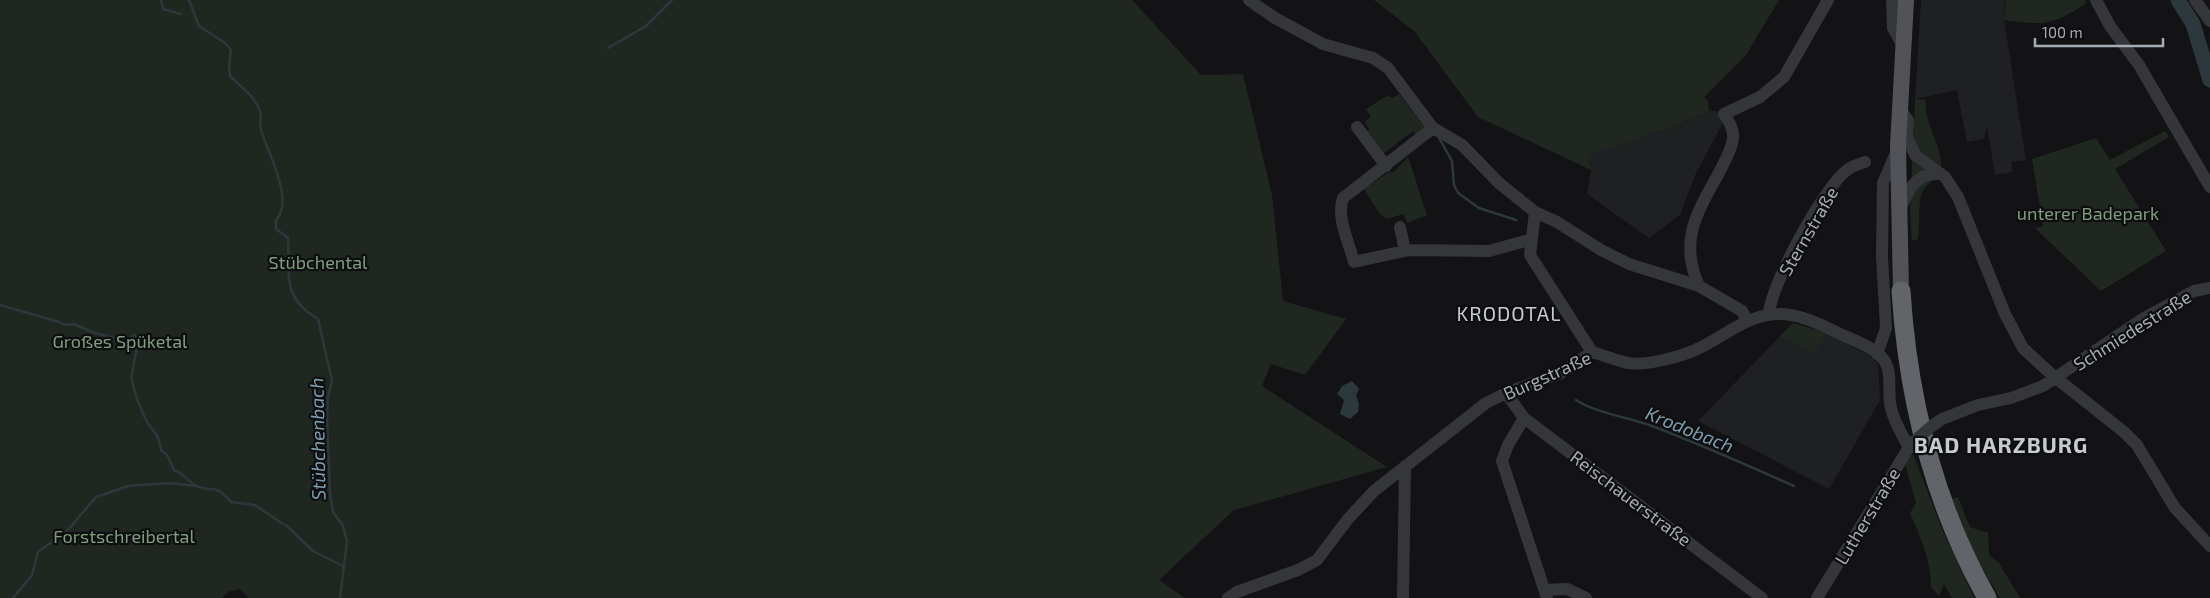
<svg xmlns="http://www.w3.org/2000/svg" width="2210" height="598" viewBox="0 0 2210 598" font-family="'Exo 2',sans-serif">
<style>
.built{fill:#1f2022}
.green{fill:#202720}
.water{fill:#2d383d}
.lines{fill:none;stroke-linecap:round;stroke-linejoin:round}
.stream{stroke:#2d383d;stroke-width:2.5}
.river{stroke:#2d383d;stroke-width:15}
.minor{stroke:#34363a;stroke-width:12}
.major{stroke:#515358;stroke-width:16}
.highway{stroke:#61656a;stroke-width:19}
.minor-bridge{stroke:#34363a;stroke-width:12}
.labels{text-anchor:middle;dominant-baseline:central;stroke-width:4.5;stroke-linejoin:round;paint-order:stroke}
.park-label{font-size:18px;fill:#809e7e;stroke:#0e0e10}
.street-label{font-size:18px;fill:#a6acb4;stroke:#0e0e10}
.water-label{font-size:19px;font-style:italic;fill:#7e9eae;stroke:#0e0e10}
.quarter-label{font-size:20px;letter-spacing:1px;fill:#c6cad1;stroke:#0e0e10}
.district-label{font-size:22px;font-weight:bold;letter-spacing:1px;fill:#c6cad1;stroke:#0e0e10}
</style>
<rect width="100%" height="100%" fill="#131315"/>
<path class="built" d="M1921,0H2005L2004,20L2026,160L2011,162L2013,172L1995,175L1987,126L1984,139L1967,142L1957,90L1915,99Z
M1709,111H1716L1724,121L1696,173L1680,215L1649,238L1587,194L1591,170L1587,155L1672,127Z
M1793,323L1826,333L1868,355L1878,363L1880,400L1829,489L1698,421Z"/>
<path class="green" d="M0,0H1132L1201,75L1243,74L1272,195L1283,301L1346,319L1305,375L1271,364L1262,386L1387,467L1234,510L1159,580L1185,598H249L240,589L230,591L222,598H0Z
M1374,0H1779L1746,55L1704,97L1708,101L1709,111L1672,127L1588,155L1591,170L1478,117L1415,32Z
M2006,0H2085L2086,4C2051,25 2045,26 2004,20Z
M1399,94L1427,130L1418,137L1413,131L1383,154L1367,135L1369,129L1365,122L1371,116L1366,109L1387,96L1393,98Z
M1915,99L1926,100C1923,123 1941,142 1941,164C1941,178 1927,181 1922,193C1918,203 1920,227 1918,239L1912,241L1910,212Z
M2165,131L2169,137L2115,169L2166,251L2101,291L2035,228L2043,226L2032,159L2096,138L2110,160Z
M1408,157L1427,215L1407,223L1404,214L1386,219L1379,213L1364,189L1389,172H1394Z
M1793,323L1826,333L1815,353L1779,337Z
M1913,454L1942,529L1974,598H1952L1944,584L1939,596L1931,587C1931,560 1921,538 1910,513L1916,503L1905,464Z
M1958,497L1970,527L1988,533L1989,555L1999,563L2020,598H2000L1978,562L1952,499Z"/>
<path class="water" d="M1352,381L1359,389L1356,395L1359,404L1358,412L1350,419L1340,414L1344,400L1337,394L1342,386Z"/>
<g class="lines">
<path class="stream" d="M161,0L163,9L181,14
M189,0L199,26L225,43L231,50L229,66L230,76C240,86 255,96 260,111C262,116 259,124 261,130C267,151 295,201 276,220V229L288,238C290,276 281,297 318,319L332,381L328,396L327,418L330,493L333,512L343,526L347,541L340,598
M608,48L646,26L672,0
M1439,138L1452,161L1454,185L1458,193L1479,208L1516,220
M0,305L59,322L65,325L74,324L92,332L113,338
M125,340L135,335C141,349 130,367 132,380C133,389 141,410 146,420C153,433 159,433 161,450L167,455L174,470C184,473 188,482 196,486C213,494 213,481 231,502L255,505L283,524
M1576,400C1593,412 1630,418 1652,426C1700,444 1747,465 1794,486
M286,525L313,551L343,566
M13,598L32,575L38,552L67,531L96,497L128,486L169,483L196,486"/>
<path class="river" d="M2178,0L2193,24L2210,80"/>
<path class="minor" d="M1249,0L1275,18L1323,44L1373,58L1388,68L1433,128L1462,145L1499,183L1535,212L1557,222L1601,250L1629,264L1699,286L1742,311L1747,320
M1892,0L1893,28L1903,46
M2096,0L2110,26L2139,65L2210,187
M2195,0L2210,21
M1900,109L1908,120L1907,137L1915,155L1945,177L1958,197L2005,314L2023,348L2051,374L2124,432L2137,445L2175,508L2210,546
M1357,127L1386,166
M1433,128L1343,198C1336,218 1349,242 1354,262L1409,250L1489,251L1532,239
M1901,207C1909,189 1916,173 1939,174
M1535,212L1530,255L1592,352
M1400,227L1405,251
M1699,286C1678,240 1698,211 1720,171C1725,161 1732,149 1733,138C1734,129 1729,121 1724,114L1760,97L1784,77L1828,0
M1769,314C1770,286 1824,187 1847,170C1852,166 1859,164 1865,162
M1877,354L1886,328L1882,256L1883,183L1898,148
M1506,393L1524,418L1762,598
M1524,418L1508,445L1502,461L1547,598
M1932,426L1942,419L1978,405L2011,398L2043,386L2144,318L2194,291L2210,288
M1546,590L1567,589L1586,598
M1228,598L1237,592L1298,570L1317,560L1348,519L1374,491L1486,403L1506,393L1561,373L1592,352C1604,355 1616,361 1628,363C1646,366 1679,357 1695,350C1723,338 1745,315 1778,314C1798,313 1821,324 1838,333C1853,340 1874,347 1884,360C1893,373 1887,394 1891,408C1894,422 1902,434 1908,446
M1403,598L1405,466
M1817,598L1911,444"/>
<path class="major" d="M1901,291L1898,146L1906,0"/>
<path class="highway" d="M1901,291C1908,400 1933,502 1987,598"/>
<path class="minor-bridge" d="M1911,444L1932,426"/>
</g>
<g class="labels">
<g class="park-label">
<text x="2088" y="213">unterer Badepark</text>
<text x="318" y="262">Stübchental</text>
<text x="120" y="341">Großes Spüketal</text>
<text x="124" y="536">Forstschreibertal</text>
</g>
<g class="street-label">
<text transform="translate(1808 231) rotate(-60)">Sternstraße</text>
<text transform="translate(2132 330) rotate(-32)">Schmiedestraße</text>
<text transform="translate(1547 375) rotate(-24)">Burgstraße</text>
<text transform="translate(1631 498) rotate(37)">Reischauerstraße</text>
<text transform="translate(1867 516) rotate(-59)">Lutherstraße</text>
</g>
<g class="water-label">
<text transform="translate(1690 429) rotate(22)">Krodobach</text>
<text transform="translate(317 439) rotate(-91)">Stübchenbach</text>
</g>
<g class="quarter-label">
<text x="1509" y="313">KRODOTAL</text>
</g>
<g class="district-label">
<text x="2001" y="444">BAD HARZBURG</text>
</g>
</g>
<path d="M2035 38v8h128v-8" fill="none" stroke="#a6acb4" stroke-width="2.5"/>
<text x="2042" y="38" font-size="15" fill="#a6acb4" stroke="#0e0e10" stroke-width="4" paint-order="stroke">100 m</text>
</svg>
